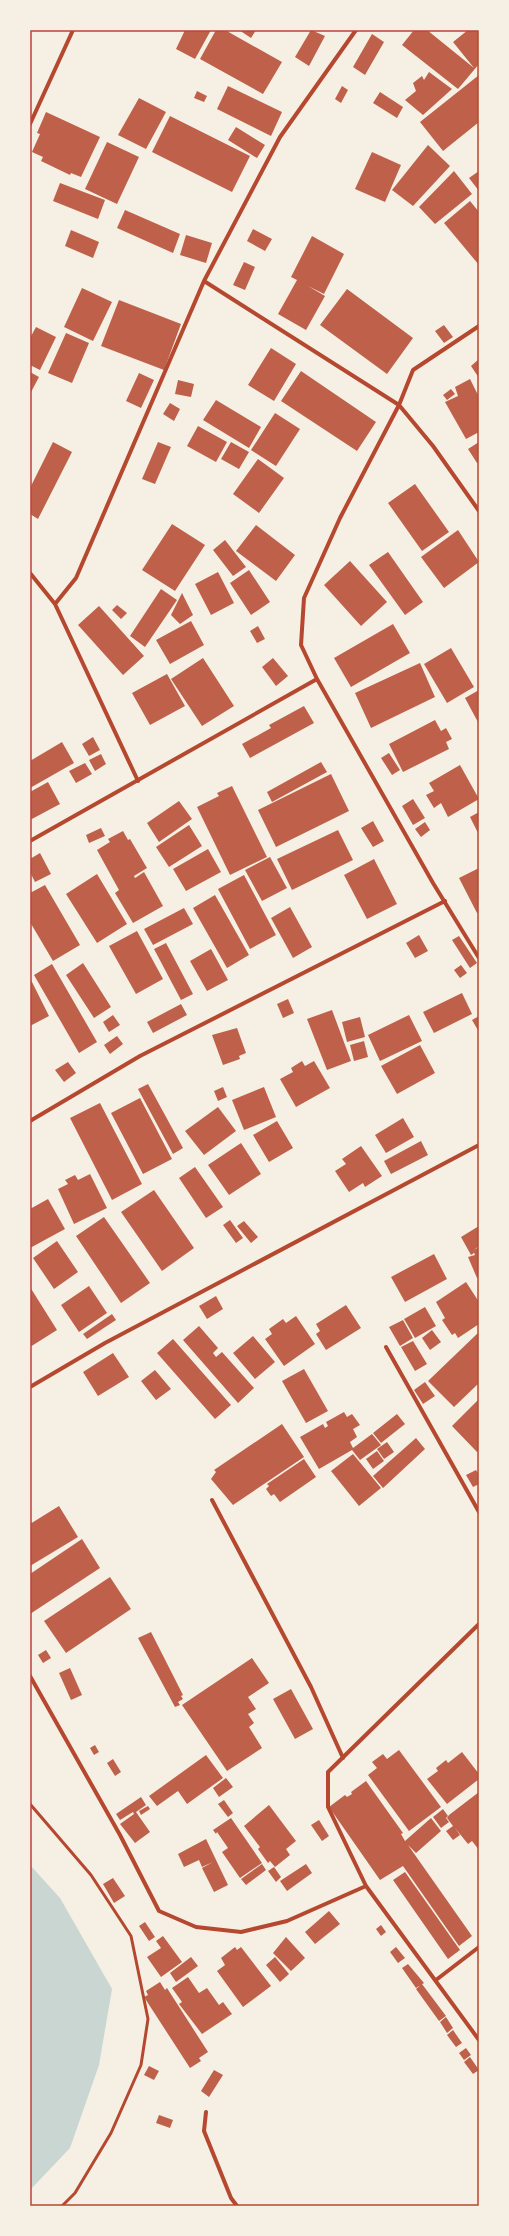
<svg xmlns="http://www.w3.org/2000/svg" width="509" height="2236" viewBox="0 0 509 2236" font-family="Poppins,sans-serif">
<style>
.water{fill:#c9d6d2}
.building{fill:#bf614a}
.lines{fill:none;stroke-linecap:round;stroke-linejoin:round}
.service{stroke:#b5482f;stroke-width:3}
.minor{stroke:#b5482f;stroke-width:4}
.neatline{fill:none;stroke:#b5482f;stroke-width:1.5}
</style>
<rect width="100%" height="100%" fill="#f6efe4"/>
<path class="water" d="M30,1865L60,1898L112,1989L99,2065L70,2148L30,2190Z"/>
<path class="building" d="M185,30H211L195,59L176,49Z
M216,30H225L282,62L263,94L200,59Z
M239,30H256L251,38Z
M311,30L325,36L309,66L295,57Z
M414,30H427L474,68L453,42L468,30H479V64L458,89L402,45Z
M372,34L384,42L365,75L353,67Z
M429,72L452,89L423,115L405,100L416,91L413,83L422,76L424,80Z
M479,75V122L443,151L420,122Z
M228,86L282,112L271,136L217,109Z
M342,86L348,90L341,103L335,99Z
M197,91L207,96L204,102L194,98Z
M380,92L403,107L397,118L373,103Z
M139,98L166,112L146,149L118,135Z
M46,112L100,137L81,177L71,173L70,175L41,161L43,157L32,152L40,134L37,133Z
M170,116L250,156L232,192L152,152Z
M236,127L265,145L257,158L228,140Z
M107,142L139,157L117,204L85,189Z
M428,145L450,166L413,206L392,190Z
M372,152L401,165L385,202L355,189Z
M454,171L472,194L435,224L419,207Z
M479,171V191L469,178Z
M60,183L105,200L98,219L53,201Z
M470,201L479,212V265L444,223Z
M125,210L180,234L173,253L117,228Z
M253,229L272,239L265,251L247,241Z
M71,230L99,242L93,258L65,246Z
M186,235L212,243L206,263L180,255Z
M312,236L344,254L324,294L308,286L325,296L306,330L278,314L297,280L291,277Z
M244,262L255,267L245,290L233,285Z
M82,288L112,302L93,341L64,327Z
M347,289L413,338L387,374L320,325Z
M119,300L181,324L164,370L101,346Z
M444,325L453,337L444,343L435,331Z
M36,327L56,337L40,370L30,365V338Z
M66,333L89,343L72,383L48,373Z
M271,348L296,364L274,401L248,385Z
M479,359V378L471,366Z
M301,371L376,422L357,451L281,401Z
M30,372L39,377L30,394Z
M139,373L154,380L141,408L126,401Z
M470,379L479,397V432L466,439L445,402L458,396L455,387Z
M178,380L194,384L191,397L175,394Z
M451,389L455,394L447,400L443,395Z
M216,400L261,427L249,448L203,420Z
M170,403L180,409L174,421L163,414Z
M275,413L300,429L276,466L251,450Z
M198,426L227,442L216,462L187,446Z
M53,442L72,452L38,519L30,514V488Z
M158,442L171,447L155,484L142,479Z
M231,442L249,452L239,469L221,459Z
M479,442V462L477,463L468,449Z
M258,459L284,478L259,513L233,494Z
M415,484L449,532L422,551L388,503Z
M172,524L205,545L175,591L142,570Z
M256,525L295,555L276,581L236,551Z
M458,530L479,562L444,588L421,557Z
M225,540L246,567L233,576L213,550Z
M388,552L423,602L405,615L369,565Z
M350,561L387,602L361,626L324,585Z
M249,570L270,602L251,615L230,583Z
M218,572L234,603L211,615L195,584Z
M161,589L177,600L145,647L130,636Z
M182,593L193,615L180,624L171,615Z
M117,605L127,613L121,619L112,610Z
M99,606L144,656L123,675L78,625Z
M191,621L204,645L170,664L156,640Z
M393,624L410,653L351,687L334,658Z
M258,626L265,639L257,643L250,631Z
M451,648L474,687L447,703L424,664Z
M203,658L234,706L202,726L171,679Z
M273,658L288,676L276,686L262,667Z
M420,663L435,697L371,728L355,693Z
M167,674L185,706L150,725L132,693Z
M479,690V724L465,698Z
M304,706L314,723L250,758L242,744L271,728L269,725Z
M435,720L441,731L446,728L452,739L446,742L449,749L403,772L389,744Z
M93,737L100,750L89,756L82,744Z
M62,742L74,763L30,788V761Z
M389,753L400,770L392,775L381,758Z
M101,754L106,764L95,771L89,760Z
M321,762L327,772L272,802L267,792Z
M85,763L92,774L76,783L69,771Z
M460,765L479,799L448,817L441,803L434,808L426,795L434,791L429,783Z
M331,774L349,811L276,847L258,810Z
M48,782L60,804L30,820V792Z
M232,786L267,857L230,875L197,807L219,796L217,793Z
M413,799L425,818L413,825L402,806Z
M179,801L192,819L159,842L147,823Z
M479,812V835L470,817Z
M373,821L384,841L373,847L361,828Z
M425,822L430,830L421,837L415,829Z
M189,825L202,846L169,867L156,847Z
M101,828L105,836L89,843L86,835Z
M338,830L353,860L292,890L277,859Z
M123,831L128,840L130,839L147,868L134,876L135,878L144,872L163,906L133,923L115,893L119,890L97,850L110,842L108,839Z
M208,849L221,872L186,891L173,869Z
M40,853L51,874L35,882L30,872V859Z
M270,857L287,888L262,901L245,870Z
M374,859L397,904L367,919L344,875Z
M479,868V912L477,913L459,878Z
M97,874L127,924L97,943L66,894Z
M244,875L276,935L250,949L218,889Z
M45,885L80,945L53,961L30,922V893Z
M215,895L249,955L227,968L193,908Z
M290,907L312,947L293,958L271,918Z
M184,908L193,924L153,945L144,929Z
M137,931L163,979L136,994L109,946Z
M419,935L428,951L415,958L406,943Z
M459,936L477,963L470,968L452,940Z
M166,943L193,994L181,1000L154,949Z
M211,949L228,980L207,991L190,961Z
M83,963L111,1007L94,1018L66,975Z
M52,964L97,1042L79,1053L34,975Z
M461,965L467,973L460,978L454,970Z
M30,978L49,1016L30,1026Z
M462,993L472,1014L434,1033L423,1012Z
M288,999L294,1013L283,1018L277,1004Z
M181,1004L187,1015L153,1033L147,1022Z
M332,1010L351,1061L327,1070L307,1019Z
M113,1015L120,1025L109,1032L103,1022Z
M409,1015L422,1041L380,1061L368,1035Z
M479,1016V1032L472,1020Z
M360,1017L365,1037L347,1042L342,1022Z
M237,1028L246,1053L239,1056L240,1059L223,1065L212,1035Z
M117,1036L123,1044L110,1054L104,1045Z
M364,1041L368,1057L354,1061L350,1045Z
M420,1045L435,1073L397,1094L381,1066Z
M302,1061L305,1066L314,1061L330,1088L296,1107L280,1079L293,1072L291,1068Z
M68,1062L76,1073L64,1082L55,1070Z
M148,1084L183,1148L173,1154L138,1089Z
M223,1087L227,1097L218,1101L214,1091Z
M264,1087L276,1117L244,1130L232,1100Z
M140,1098L172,1159L143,1174L111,1113Z
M100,1103L142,1184L112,1200L70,1118Z
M218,1107L236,1131L204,1155L185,1131Z
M403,1118L414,1137L386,1153L375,1135Z
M277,1121L293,1148L269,1162L253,1135Z
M421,1141L428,1155L391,1174L384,1161Z
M241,1143L261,1174L229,1195L208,1165Z
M361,1146L382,1176L365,1187L363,1183L349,1192L335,1171L346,1164L342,1159Z
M195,1167L223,1207L206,1218L179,1178Z
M90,1174L107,1208L74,1224L58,1189L68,1184L65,1180L75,1175L78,1180Z
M154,1190L194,1248L162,1271L121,1212Z
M48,1199L65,1229L30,1248V1209Z
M104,1217L150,1283L121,1303L76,1236Z
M230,1220L243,1238L236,1243L223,1225Z
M244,1221L258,1237L251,1243L237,1226Z
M479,1226V1246L474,1250L479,1247V1277L477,1278L468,1257L475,1255L473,1250L474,1253L471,1255L461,1237Z
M57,1241L78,1272L54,1289L33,1258Z
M434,1254L447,1279L405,1302L391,1277Z
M466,1282L479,1302V1324L458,1338L455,1333L452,1335L442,1320L445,1318L436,1302Z
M89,1286L107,1313L79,1332L61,1305Z
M30,1287L57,1330L30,1347Z
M216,1296L223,1309L207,1319L199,1306Z
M346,1305L361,1328L326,1350L316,1334L320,1331L316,1324Z
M425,1307L436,1326L415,1338L404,1319Z
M112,1314L116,1320L87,1339L83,1334Z
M296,1316L315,1344L284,1366L265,1339L272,1334L269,1329L283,1319L286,1323Z
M403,1320L413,1338L400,1346L389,1327Z
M199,1326L218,1348L213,1353L216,1357L222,1352L254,1388L238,1403L183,1340Z
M432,1330L441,1342L430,1350L422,1338Z
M479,1332V1383L454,1407L428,1381Z
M253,1336L275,1362L255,1379L233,1353Z
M173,1339L231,1405L215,1419L157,1353Z
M413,1341L427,1364L415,1371L401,1347Z
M113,1353L129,1377L98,1396L83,1372Z
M304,1369L328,1411L306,1423L282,1381Z
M155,1370L171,1389L156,1400L141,1381Z
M425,1382L435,1396L423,1404L414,1390Z
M479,1399V1451L477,1452L452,1426Z
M344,1412L347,1417L352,1414L360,1425L353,1429L357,1437L350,1442L353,1448L372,1434L381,1445L360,1460L352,1450L319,1469L300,1437L323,1424L325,1428L328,1426L326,1422Z
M397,1414L405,1424L381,1443L373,1433Z
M282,1424L304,1457L233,1505L211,1479L216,1472L214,1470Z
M416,1438L425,1449L383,1488L373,1476Z
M387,1442L394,1452L384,1459L377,1449Z
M377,1451L384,1461L373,1469L366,1459Z
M353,1454L381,1488L359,1506L331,1471Z
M304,1459L316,1477L280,1502L274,1494L271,1496L266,1489L269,1486L267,1484Z
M476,1470L479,1475V1484L473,1487L466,1475Z
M59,1506L78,1537L30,1566V1524Z
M82,1539L100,1568L30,1614V1574Z
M110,1577L131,1609L66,1653L44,1621Z
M151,1632L183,1695L181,1696L183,1699L178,1702L180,1705L175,1707L138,1638Z
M46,1650L51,1658L43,1663L38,1655Z
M252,1658L269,1683L248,1697L256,1709L248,1714L254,1723L249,1727L262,1748L227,1771L182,1705Z
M70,1668L82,1695L71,1700L59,1673Z
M291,1689L313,1729L295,1739L273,1699Z
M95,1745L99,1752L94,1755L90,1748Z
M399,1750L441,1807L409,1831L368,1775L377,1768L372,1762L383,1754L387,1759Z
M462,1752L479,1774V1779L447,1804L427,1779L438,1771L436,1768L446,1760L448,1763Z
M206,1755L223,1778L187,1804L178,1791L157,1806L149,1796Z
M113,1759L121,1772L115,1776L107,1763Z
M226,1778L233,1787L219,1797L213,1788Z
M366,1781L403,1833L401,1834L405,1841L431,1818L441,1831L416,1853L408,1845L472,1936L459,1946L403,1866L380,1880L329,1807L345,1795L347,1797L352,1794L351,1792Z
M479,1792V1850L472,1841L468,1844L455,1828L460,1835L453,1840L446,1831L453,1826L447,1818L449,1815Z
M141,1797L146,1805L136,1812L150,1832L135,1843L120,1824L134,1814L133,1812L120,1820L116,1814Z
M224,1800L233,1813L228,1817L218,1804Z
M269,1805L296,1841L286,1849L290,1855L275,1867L270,1861L268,1863L258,1849L260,1847L244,1826Z
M148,1806L150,1809L141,1815L139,1811Z
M443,1809L448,1816L446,1818L449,1822L441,1828L433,1817Z
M231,1818L262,1863L240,1878L222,1852L228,1848L217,1832L216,1834L213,1830Z
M319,1820L329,1836L322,1841L311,1825Z
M206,1839L228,1885L214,1892L202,1868L213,1862L202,1867L199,1860L184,1867L178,1854Z
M262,1864L266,1870L246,1885L241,1879Z
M306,1864L312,1873L287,1891L280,1881Z
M274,1867L281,1877L276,1882L268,1871Z
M405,1872L460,1950L448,1959L393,1880Z
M113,1878L125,1896L114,1903L103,1884Z
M329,1911L340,1924L315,1944L305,1932Z
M145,1922L155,1937L149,1941L139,1926Z
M381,1925L386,1932L381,1936L376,1929Z
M163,1936L182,1962L161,1977L147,1957L161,1948L156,1941Z
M286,1937L305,1958L291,1971L273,1953Z
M235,1947L237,1950L241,1947L271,1986L243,2007L217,1971L225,1965L221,1958Z
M396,1947L405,1958L398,1963L390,1952Z
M191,1957L198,1966L176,1982L170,1973Z
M275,1957L289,1974L280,1982L266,1965Z
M408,1964L424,1983L416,1988L402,1968Z
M188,1977L199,1993L207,1988L219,2005L223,2002L232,2014L202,2034L179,2004L182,2002L172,1988Z
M160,1982L165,1990L167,1988L208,2052L199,2058L201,2061L190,2068L144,1997L148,1995L146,1991Z
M422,1984L446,2016L439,2021L416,1989Z
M446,2017L453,2028L447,2033L440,2022Z
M453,2030L462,2043L456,2047L447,2035Z
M466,2048L471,2055L464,2060L459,2053Z
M470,2057L479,2070L473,2074L464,2062Z
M149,2066L159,2071L154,2080L144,2075Z
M214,2070L223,2075L209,2097L201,2091Z
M159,2115L173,2120L170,2128L156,2123Z"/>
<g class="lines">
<path class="service" d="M30,1804L91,1875L131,1936L148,2019L141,2065L111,2133L75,2193L62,2206"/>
<path class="minor" d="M30,124L73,30
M204,281L399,405L433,446L479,511
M479,326L413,370L399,405L340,518L304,598L301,645L317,679L433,883L479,958
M30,573L55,604L138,781
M55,604L76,578L204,281L280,137L356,30
M30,841L317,679
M30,1121L140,1056L445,901
M386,1347L479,1512
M30,1387L105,1343L479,1145
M212,1500L311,1687L343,1758
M479,1624L328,1772V1807L366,1886L479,2040
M30,1676L120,1835L159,1911L196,1927L241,1932L287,1921L366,1886
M436,1980L479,1947
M206,2112L204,2131L231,2198L237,2206"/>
</g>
<rect width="509" height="2236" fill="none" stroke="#f6efe4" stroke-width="62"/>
<rect x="31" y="31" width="447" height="2174" class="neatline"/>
</svg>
